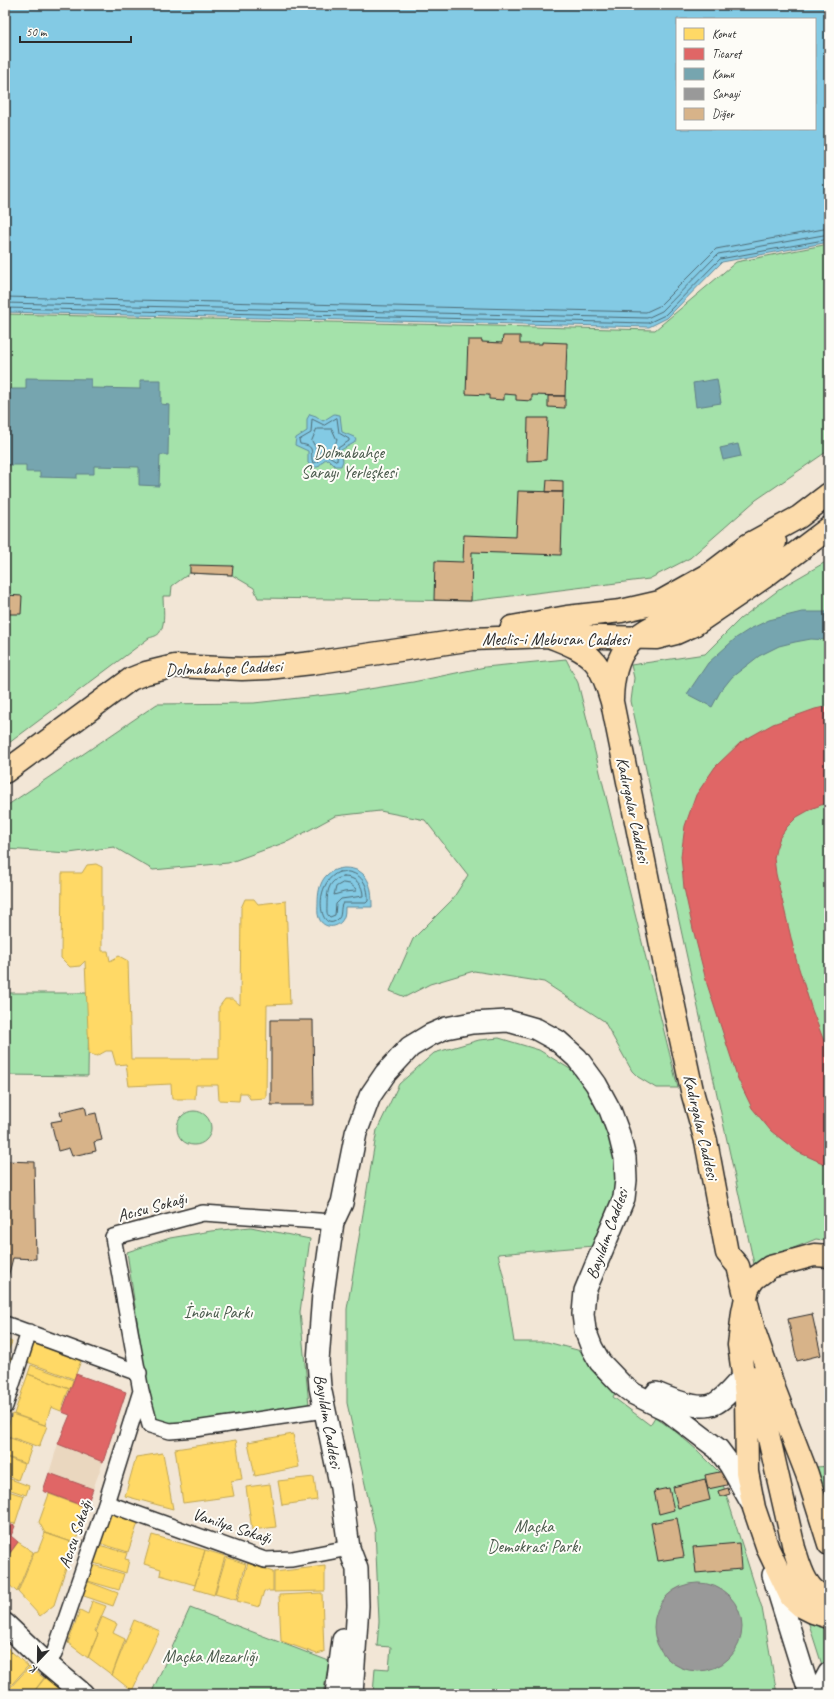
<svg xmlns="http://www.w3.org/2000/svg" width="834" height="1699" viewBox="0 0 834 1699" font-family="Caveat,sans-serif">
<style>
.built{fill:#ead7bf}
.green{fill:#a4e2aa;stroke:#68866a}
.water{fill:#83cae4;stroke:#608a9a;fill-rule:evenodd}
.homes{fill:#ffd966;stroke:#bfa554}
.shops{fill:#e06666;stroke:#aa5454}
.public{fill:#76a5af;stroke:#608087}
.industry{fill:#999;stroke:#787878}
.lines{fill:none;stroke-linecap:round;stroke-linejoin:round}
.shore{stroke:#4e6b75;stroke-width:1}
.building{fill:#d7b389;stroke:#2b2b2b}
.street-casing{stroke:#2b2b2b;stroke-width:18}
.secondary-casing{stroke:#2b2b2b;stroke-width:24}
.primary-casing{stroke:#2b2b2b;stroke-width:25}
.street{stroke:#fdfcf7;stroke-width:15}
.secondary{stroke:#fdfcf7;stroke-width:21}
.primary{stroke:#fcdcac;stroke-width:22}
.labels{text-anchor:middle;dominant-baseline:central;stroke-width:4;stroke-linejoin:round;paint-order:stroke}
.park-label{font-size:17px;fill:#49594b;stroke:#fdfcf7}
.street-label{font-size:17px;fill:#2b2b2b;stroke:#fdfcf7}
</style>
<rect width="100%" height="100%" fill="#f2e6d6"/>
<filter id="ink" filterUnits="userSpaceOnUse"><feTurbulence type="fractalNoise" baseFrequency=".025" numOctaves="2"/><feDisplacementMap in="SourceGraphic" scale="8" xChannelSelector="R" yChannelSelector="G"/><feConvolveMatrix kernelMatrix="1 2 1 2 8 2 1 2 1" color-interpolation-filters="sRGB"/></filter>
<g filter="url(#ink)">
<path class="built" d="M58,1444L103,1462L93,1489L49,1473Z"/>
<path class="green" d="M829,244V450L756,500L690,558L649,579L471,601L258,598L254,588L232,575L190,573L172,586L171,596H163C163,606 166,623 160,632C158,636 152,637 149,638L5,746V314L655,330L736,262Z
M829,560V1241L816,1239L754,1264L631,701L634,678L631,665L705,654L740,619L784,586Z
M566,659L578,683L678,1088H656L638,1077L632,1071L604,1021L544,982L474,971L430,984L405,997L390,991L413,939L452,900L468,875L425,820L380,811L335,816L289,841L228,863L153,870L114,847L69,853L5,849V807L157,704L254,703L344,693L413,682L485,667Z
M5,993H89L88,1076L5,1075Z
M499,1038L539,1050L575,1072L595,1100L614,1154L617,1182L614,1208L594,1246L498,1254L505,1283L514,1342H547L581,1351L597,1376L615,1393L613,1397L650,1425L655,1417L676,1432L697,1450L719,1472L762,1608L777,1694H373L375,1668L389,1669L391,1647L377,1646L379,1621L375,1529L347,1403V1309L377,1130L399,1084L434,1053L479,1040Z
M177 1128a17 17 0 1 1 34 0a17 17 0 1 1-34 0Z
M251,1227L310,1239L300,1312L309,1405L164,1426L152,1413L148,1395L127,1252L170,1238L211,1231Z
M829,1466V1506L817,1467Z
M190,1608L329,1661L323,1694H151Z
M807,1618L829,1626V1662L822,1665Z"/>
<path class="water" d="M5,5H829V242L722,262L667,318L649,327L5,312ZM677,19H815V129H677Z
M310,414L316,416L323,421L334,414L340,415L342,432L354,437L356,440L354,443L341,450L343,461L341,466H335L328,459L324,460L318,467H312L308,463V451L295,445L296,438L307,431V419Z
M344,868C369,868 372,886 372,907H345C345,911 345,915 343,919C338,929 323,929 319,918C317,913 318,908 318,903C318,884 324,870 344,868Z"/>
<path class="homes" d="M96,864L102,867V951H108L110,961L119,956L128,961L131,1059H219V1007L225,999H233L240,1005L241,908L245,899H254L258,904L286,901L290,1004L267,1005L266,1098L250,1099L247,1093H240L239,1101L219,1100L218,1085H196L195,1099H172L171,1084L129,1086L126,1064L116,1065L112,1051H106L97,1056L89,1054L85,961L80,966L70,967L61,958L62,873H82L87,865Z
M5,1339L12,1342L6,1356L14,1360L5,1382Z
M35,1341L82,1358L74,1379L27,1362Z
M31,1365L73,1380L70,1389L28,1374Z
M28,1374L69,1389L61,1411L51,1407L45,1425L14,1414Z
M12,1414L47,1426L39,1447L5,1435Z
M293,1434L299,1467L255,1476L248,1442Z
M5,1436L32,1446L26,1464L5,1456Z
M236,1440L242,1479L231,1481L234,1496L183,1503L175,1449Z
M163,1453L173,1509L125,1496L136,1457Z
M5,1457L24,1464L18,1480L5,1475Z
M5,1477L29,1486L26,1495L5,1488Z
M314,1477L317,1500L282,1505L278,1481Z
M270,1484L276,1527L252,1530L246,1487Z
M5,1490L24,1496L15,1524L5,1522Z
M49,1494L87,1508L75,1543L45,1533L39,1522Z
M110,1510L139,1520L128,1552L99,1543Z
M45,1533L74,1543L54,1605L40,1616L18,1592L34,1552L38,1551Z
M152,1535L205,1550L195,1585L160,1575L161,1569L144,1564Z
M18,1542L33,1552L17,1592L5,1581V1561Z
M99,1545L127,1553L125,1559L129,1560L126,1573L94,1563Z
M205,1550L225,1556L214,1595L194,1589Z
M226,1557L246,1564L236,1600L215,1594Z
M248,1563L273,1572V1591H264L259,1607L237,1601Z
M93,1565L124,1574L119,1590L88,1581Z
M325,1566V1591L274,1592V1572Z
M86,1581L118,1593L113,1606L81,1595Z
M322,1593L324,1652L317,1654L281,1641L279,1595Z
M92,1601L106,1606L95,1631L98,1634L88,1658L68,1643L80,1610L88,1614Z
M102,1617L117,1624L113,1633L125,1639L112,1675L88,1657L98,1634L96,1632Z
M134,1620L160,1631L132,1691L112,1675Z
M5,1646L28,1666L5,1692Z
M29,1667L44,1678L32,1694H15L9,1689Z
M45,1678L61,1691L59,1694H32Z"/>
<path class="shops" d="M829,706V802L813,808L797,817L787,827L780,837L776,849L774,858L776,874L796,959L812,1010L829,1054V1166L798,1152L771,1131L752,1108L738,1079L707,984L693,929L684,888L681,856L685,826L696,795L715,767L741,742L773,724L815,709Z
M76,1374L126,1392L103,1462L58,1444L70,1415L62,1412Z
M49,1473L93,1489L86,1507L43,1491Z
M5,1523L15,1526L11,1536L18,1542L5,1559Z"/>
<path class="public" d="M26,378L91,379V388L140,389V380H161V404L169,405L168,455H160L159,486L139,485V467L94,466V474H77V478L40,477V472H26V465H5V389H26Z
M717,379L721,403L696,407L693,383Z
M738,444L741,456L723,460L720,448Z
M802,612H829V640L811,639L795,642L779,646L759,656L732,677L720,692L712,707L687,694L708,663L736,638L750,629L769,620Z"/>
<path class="industry" d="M654 1627a44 44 0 1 1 88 0a44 44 0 1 1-88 0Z"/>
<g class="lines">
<path class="shore" d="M5,297L646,312L659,306L716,249L829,228
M5,303L647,318L662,311L718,254L829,234
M5,308L648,323L665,315L720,259L829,239
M337,418L339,433L349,439V441L338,448L337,461L327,455L322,457L317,462L313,463C309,452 317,446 300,444L299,440L311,433L312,419L324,425Z
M317,429H332L337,440L332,450L318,452L312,441Z
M339,872C359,869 369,883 368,901L366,903H343C339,908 343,916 337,920C319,934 312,883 339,872Z
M344,877C356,877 363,885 363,896L341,899L336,904L335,915L330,917C326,914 327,911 327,906C327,892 328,879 344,877Z
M343,883L350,884L356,889V891L344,892L334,895L336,887Z"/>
</g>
<path class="building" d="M503,336H520V344H542V342L567,343L565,396L532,395V401L516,400V395L504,394V400L489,399V395L466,394L468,340H482V342L502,343Z
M548,396H565V408L548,407Z
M528,418H548L546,460L527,461Z
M547,480L563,481V492H546Z
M518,491L563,492L561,555L472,552L471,601L434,600L435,561L463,562L464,535L516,537Z
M190,565L233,566L232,575L190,573Z
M5,595L22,596L21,614H5Z
M271,1020H313L314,1105H271Z
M85,1106L87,1115L96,1113L102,1140L94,1142L96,1151L72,1156L69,1148L58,1151L51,1122L62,1120L60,1112Z
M5,1161L34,1162L36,1259L13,1258L8,1277L5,1278Z
M812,1314L821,1355L797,1361L788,1319Z
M724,1471L727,1485L708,1489L705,1475Z
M705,1479L710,1500L678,1508L673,1487Z
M669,1488L674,1510L659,1514L654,1491Z
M728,1488L730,1494L720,1497L718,1491Z
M677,1518L684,1557L658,1561L651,1523Z
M739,1543L741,1569L696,1573L693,1547Z"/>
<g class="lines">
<defs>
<path id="street" d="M5,1324L139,1373
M5,1406L29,1332
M324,1410L195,1429L170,1431L150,1425L141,1391L113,1237L203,1213L333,1222
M106,1503L265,1560L292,1559L349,1548
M47,1664L54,1654L106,1503L141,1391"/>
<path id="secondary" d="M656,1393C670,1399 699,1411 714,1404C725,1399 735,1385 744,1376
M773,1575L810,1694
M5,1624L47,1664L83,1694
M336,1694L343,1640
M352,1694L358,1606L357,1569L349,1548L341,1488L320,1387L318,1361L323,1294L333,1222L342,1203L356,1133L370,1096L385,1074L410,1047L430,1035L446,1028L472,1023L508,1021L536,1029L558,1041L577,1058L596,1084L610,1110L619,1134L625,1158L626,1180L624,1198L585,1291L583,1314L585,1330L592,1348L600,1362L622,1385L634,1394L667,1410L718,1449L730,1465L751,1502
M822,1694V1686L829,1673"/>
<path id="primary" d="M512,627L567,617L621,611L660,602L710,574L748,545L799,517L829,494
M549,636C563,642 582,648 593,660C603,670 608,689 612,702L664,960L693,1095L706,1141L727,1253L738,1266L754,1331L775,1391L807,1474L829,1544
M612,699C614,629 651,633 698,602C722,586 744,568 766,551L775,542
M5,772L131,679L146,673L175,666L242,669L268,668L312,663L473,639L549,636L656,638L676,633L694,625L763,578L829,528
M829,1256L814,1255L770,1267L754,1279L748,1288L743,1312L739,1345L746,1395L747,1472L754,1508L768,1549L791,1597L801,1606L813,1612L829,1617
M755,1377L794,1548C800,1567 806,1594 829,1598"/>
</defs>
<use href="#street" class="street-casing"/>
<use href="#secondary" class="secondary-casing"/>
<use href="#primary" class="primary-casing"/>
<use href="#street" class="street"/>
<use href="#secondary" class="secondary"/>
<use href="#primary" class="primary"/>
</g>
</g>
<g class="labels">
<g class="park-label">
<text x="349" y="452">Dolmabahçe<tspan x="349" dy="20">Sarayı Yerleşkesi</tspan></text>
<text x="218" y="1312">İnönü Parkı</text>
<text x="534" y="1526">Maçka<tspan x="534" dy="20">Demokrasi Parkı</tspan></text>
<text x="210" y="1656">Maçka Mezarlığı</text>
</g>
<g class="street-label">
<text x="556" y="639">Meclis-i Mebusan Caddesi</text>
<text transform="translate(224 668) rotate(-2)">Dolmabahçe Caddesi</text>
<text transform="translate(633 810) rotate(78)">Kadırgalar Caddesi</text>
<text transform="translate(701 1127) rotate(77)">Kadırgalar Caddesi</text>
<text transform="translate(152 1207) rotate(-15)">Acısu Sokağı</text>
<text transform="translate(607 1234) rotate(-70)">Bayıldım Caddesi</text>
<text transform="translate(328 1421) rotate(80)">Bayıldım Caddesi</text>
<text transform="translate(232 1526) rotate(18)">Vanilya Sokağı</text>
<text transform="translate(75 1534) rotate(-71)">Acısu Sokağı</text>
</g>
</g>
<rect width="834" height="1699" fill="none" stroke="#fdfcf7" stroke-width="20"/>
<rect x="10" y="10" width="814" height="1679" fill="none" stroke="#2b2b2b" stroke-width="1.5" filter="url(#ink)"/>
<rect x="676" y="18" width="140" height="112" fill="#fdfcf7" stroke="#a9a8a5"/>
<rect x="684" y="28" width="20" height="12" fill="#ffd966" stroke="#a9a8a5"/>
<text x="712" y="38" font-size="12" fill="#2b2b2b">Konut</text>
<rect x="684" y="48" width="20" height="12" fill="#e06666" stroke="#a9a8a5"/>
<text x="712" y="58" font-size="12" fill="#2b2b2b">Ticaret</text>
<rect x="684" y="68" width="20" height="12" fill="#76a5af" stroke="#a9a8a5"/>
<text x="712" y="78" font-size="12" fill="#2b2b2b">Kamu</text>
<rect x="684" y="88" width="20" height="12" fill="#999999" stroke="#a9a8a5"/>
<text x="712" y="98" font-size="12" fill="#2b2b2b">Sanayi</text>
<rect x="684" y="108" width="20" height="12" fill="#d7b389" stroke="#a9a8a5"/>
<text x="712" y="118" font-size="12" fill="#2b2b2b">Diğer</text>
<g transform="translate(38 1661) rotate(202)" stroke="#fdfcf7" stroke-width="3" paint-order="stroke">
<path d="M0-3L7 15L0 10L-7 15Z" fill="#2b2b2b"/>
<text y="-6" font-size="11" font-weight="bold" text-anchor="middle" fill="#2b2b2b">K</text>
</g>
<path d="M20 36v6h111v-6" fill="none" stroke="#2b2b2b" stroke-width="2"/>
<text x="26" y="36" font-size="12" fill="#2b2b2b" stroke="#fdfcf7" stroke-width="3" paint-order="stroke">50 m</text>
</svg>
